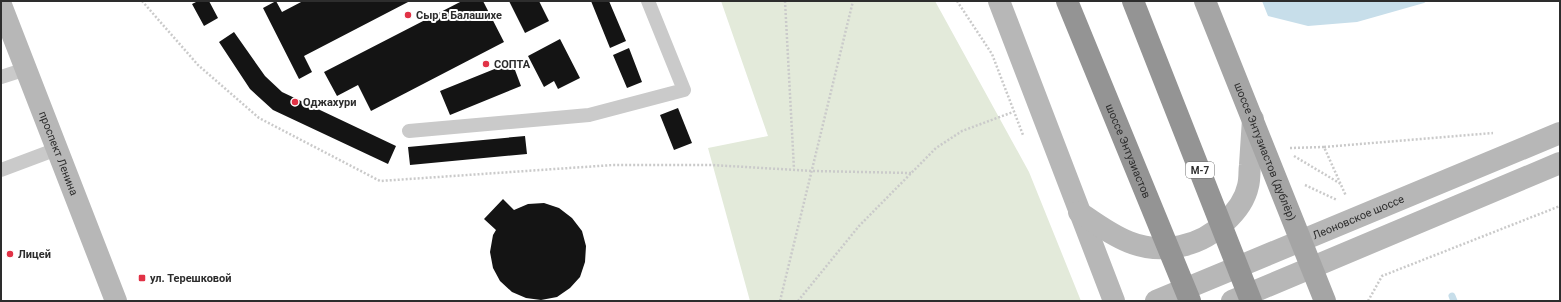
<svg xmlns="http://www.w3.org/2000/svg" width="1561" height="302" viewBox="0 0 1561 302" font-family="Roboto,sans-serif">
<style>
.green{fill:#e3eada}
.water{fill:#c7deea}
.lines{fill:none;stroke-linecap:round;stroke-linejoin:round}
.stream{stroke:#c7deea;stroke-width:7}
.building{fill:#141414}
.path{stroke:#cacaca;stroke-width:2.5;stroke-dasharray:2 2;stroke-linecap:butt}
.lane{stroke:#cacaca;stroke-width:14}
.secondary{stroke:#b7b7b7;stroke-width:22}
.primary{stroke:#a5a5a5;stroke-width:22}
.highway{stroke:#949494;stroke-width:22}
.poi-dot{fill:#e13246;stroke:#fff;stroke-width:1.5}
.labels{text-anchor:middle;dominant-baseline:central;stroke-width:4;stroke-linejoin:round;paint-order:stroke}
.shield{fill:#fff;stroke:#6c6c6c;stroke-width:1}
.shield-label{font-size:10px;font-weight:bold;fill:#2d2d2d}
.poi-label{font-size:11px;font-weight:bold;fill:#2d2d2d;stroke:#fff;text-anchor:start}
.street-label{font-size:11px;fill:#2d2d2d;stroke:#fff}
</style>
<rect width="100%" height="100%" fill="#fff"/>
<path class="green" d="M721,1H935L1029,172L1081,301H750L708,148L768,136Z"/>
<path class="water" d="M1262,1H1427L1424,3L1357,22L1308,26L1268,16Z"/>
<g class="lines">
<path class="stream" d="M1452,296L1454,301"/>
</g>
<path class="building" d="M198,1H209L218,18L204,26L192,4Z
M276,1L282,12L303,1H410L304,56L312,72L299,79L263,8Z
M462,1H483L504,42L371,111L358,85L337,96L324,72Z
M509,1H539L549,21L525,33Z
M591,1H609L626,41L610,48Z
M234,32L265,76L282,92L396,146L388,164L273,110L250,89L219,42Z
M560,39L580,78L558,89L554,81L544,87L528,56Z
M629,48L642,82L627,88L613,55Z
M512,62L521,86L450,115L440,91Z
M678,108L692,143L674,150L660,115Z
M525,136L527,154L410,165L408,147Z
M503,199L514,210L528,204L544,203L559,208L572,218L582,231L586,246L585,262L580,277L570,288L557,297L541,300L526,298L512,292L500,281L493,268L490,252L493,235L496,230L484,219Z"/>
<g class="lines">
<path class="path" d="M142,1L198,65L259,118L380,181L613,165H712L813,171L911,173
M785,1L794,169
M957,1L992,54L1023,135
M1324,147L1493,133
M1290,148L1324,147L1346,196
M1294,156L1341,184
M1305,185L1337,200
M780,301L853,1
M798,301L859,226L936,148L962,131L1013,112
M1368,301L1382,276L1560,206"/>
<path class="lane" d="M1,77L26,69
M409,131L589,115L684,90L648,1
M1,170L57,149"/>
<g class="secondary">
<path d="M999,1L1114,301"/>
<path id="s1" d="M1,5L116,301"/>
<path d="M1079,212C1095,223 1111,235 1129,242C1161,255 1201,247 1225,222C1235,213 1245,200 1248,186C1250,179 1249,172 1250,165C1251,150 1252,134 1253,119"/>
<path id="s2" d="M1156,301L1560,133"/>
<path d="M1232,301L1560,163"/>
</g>
<path class="primary" id="s3" d="M1205,1L1325,301"/>
<g class="highway">
<path id="s4" d="M1067,1L1190,301"/>
<path d="M1133,1L1251,301"/>
</g>
</g>
<g class="poi-dot">
<circle cx="408" cy="15" r="4"/>
<circle cx="486" cy="64" r="4"/>
<circle cx="295" cy="102" r="4"/>
<circle cx="10" cy="254" r="4"/>
<rect x="138" y="274" width="8" height="8" rx="2"/>
</g>
<g class="labels">
<rect class="shield" x="1186" y="162" width="28" height="16" rx="3"/>
<g class="shield-label">
<text x="1200" y="170">М-7</text>
</g>
<g class="poi-label">
<text x="416" y="15">Сыр в Балашихе</text>
<text x="494" y="64">СОПТА</text>
<text x="303" y="102">Оджахури</text>
<text x="18" y="254">Лицей</text>
<text x="150" y="278">ул. Терешковой</text>
</g>
<g class="street-label">
<text stroke="none"><textPath href="#s4" startOffset="162">шоссе Энтузиастов</textPath></text>
<text stroke="none"><textPath href="#s3" startOffset="162">шоссе Энтузиастов (дублёр)</textPath></text>
<text stroke="none"><textPath href="#s1" startOffset="159">проспект Ленина</textPath></text>
<text stroke="none"><textPath href="#s2" startOffset="219">Леоновское шоссе</textPath></text>
</g>
</g>
<rect width="1561" height="302" fill="none" stroke="#2d2d2d" stroke-width="4"/>
</svg>
